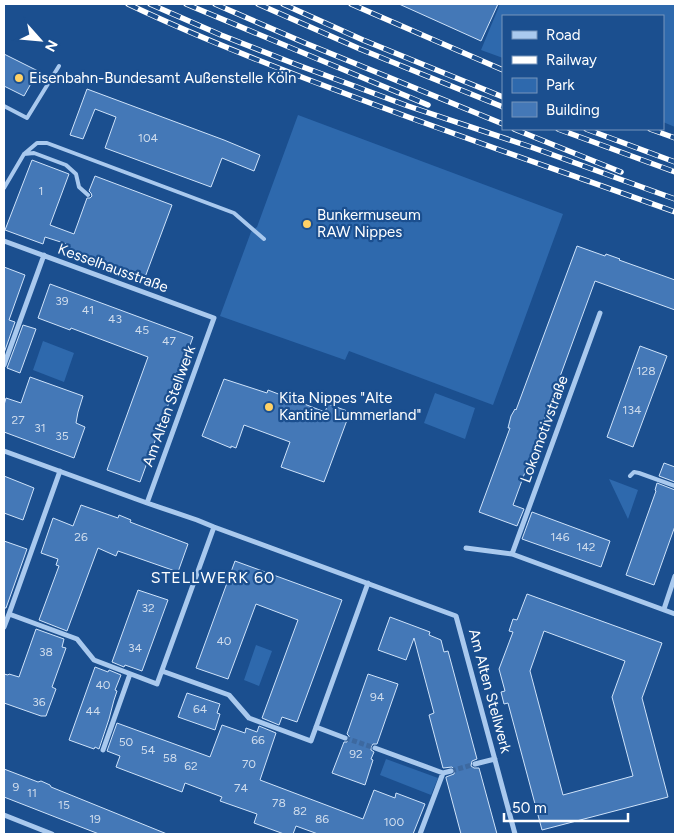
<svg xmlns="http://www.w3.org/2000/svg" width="679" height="838" viewBox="0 0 679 838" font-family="Figtree,sans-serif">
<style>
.green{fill:#2e69ad}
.building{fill:#4478b7;stroke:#cfe3fa;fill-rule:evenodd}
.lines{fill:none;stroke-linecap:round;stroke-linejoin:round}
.street-tunnel{stroke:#3d69a0;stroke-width:5;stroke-dasharray:5 2.5;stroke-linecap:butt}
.lane{stroke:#a9c9ee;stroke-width:4}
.street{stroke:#a9c9ee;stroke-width:5}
.rail-casing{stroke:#fff;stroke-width:5.5}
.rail{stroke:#1b4f8f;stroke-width:4;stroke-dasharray:11;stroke-linecap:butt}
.poi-dot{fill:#ffd166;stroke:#1b4f8f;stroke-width:2}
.labels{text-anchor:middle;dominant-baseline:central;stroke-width:4.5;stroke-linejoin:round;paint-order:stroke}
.number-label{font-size:12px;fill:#d0dded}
.poi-label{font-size:15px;fill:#fff;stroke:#1b4f8f;text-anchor:start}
.street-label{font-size:15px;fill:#fff;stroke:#1b4f8f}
.neighbourhood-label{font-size:16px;letter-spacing:1px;fill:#fff;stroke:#1b4f8f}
</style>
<rect width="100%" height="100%" fill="#1b4f8f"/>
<path class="green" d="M500,4H675V127L663,122V16H503V58L481,50Z
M298,115L563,214L493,405L349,351L345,360L220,316L251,232L257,227Z
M43,341L74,353L64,382L33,370Z
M435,393L475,408L465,439L424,423Z
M609,479L638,490L628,519Z
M256,645L272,651L259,686L244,680Z
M386,759L438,778L431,795L380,775Z"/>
<path class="building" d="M399,4H498L481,41Z
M4,54L38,71L24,96L4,86Z
M87,89L224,140L260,155L254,171L222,158L211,187L105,148L116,117L95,109L83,139L70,135Z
M32,160L69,174L50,225L74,234L87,198H90L92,196L91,193L89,191L95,176L172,205L144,280L67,252L70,245L45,237L43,244L5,230Z
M577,246L605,256L606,254L620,259L619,260L675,280V310L595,281L513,505L524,509L517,526L479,512L510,428H508L511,416L515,409L516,410Z
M4,267L25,275L9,320L15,322L4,353Z
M50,284L193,337L140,482L107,470L148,357L71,328L70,330L38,318Z
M23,325L36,329L20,373L7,368Z
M640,346L667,356L633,447L607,437Z
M30,377L83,396L78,412L76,423L85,427L74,458L4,432V405L6,398L21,403Z
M224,379L267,393L268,390L325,412L328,404L350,412L324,482L281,467L290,442L244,425L236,448L231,446V448L202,436Z
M664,463L675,467V482L659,476Z
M4,476L34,488L23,520L4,513Z
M657,483L675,490V526L654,585L626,575L656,491L655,490Z
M81,505L118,518L119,515L131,520L130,522L188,544L178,572L118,551L116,556L98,548L67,631L39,620L59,566L56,565L58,559L41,553L53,518L73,526Z
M532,512L610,541L601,567L522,539Z
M4,541L27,549L6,608H4Z
M235,561L342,600L297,722L282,717L279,725L262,718L298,620L256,604L228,679L196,668Z
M138,590L168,600L142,671L125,665L124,667L112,662Z
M527,594L662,643L642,698L668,797L542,830L508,703L504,704L501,692L505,691L499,669L513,632L509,631L513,619L517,620ZM544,631L625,661L612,697L633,776L563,795L530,671Z
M390,617L430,632L429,635L441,640L444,652L448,651L477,759L472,761L471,766L474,768H479L497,834H461L446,778V777L454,774L455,770L452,767L443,768L429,715L434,713L414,638L406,660L378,650Z
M36,629L64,639L62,647L66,648L52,687L56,689L46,716H41L4,703V674L8,675L9,674L19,677Z
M95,667L108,672L109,670L121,675L115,690L117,691L114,700L109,719L99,749L95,747L94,749L69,740Z
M368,674L398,684L377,744H373L371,747V750L374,752L371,759L373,760L365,785L332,773L344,742H347L349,739V736L347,734Z
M187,693L220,704L217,713L220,714L215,730L178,717Z
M117,723L210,757L222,725L245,733L246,728L257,732L259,726L276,733L260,780L363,819L374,790L395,798L396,793L425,804L413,834H318L296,826L293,834H284L254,823L257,814L220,801L222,797L185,783L182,792L116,767L120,756L107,751Z
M4,769L38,782L41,781L50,785L51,787L167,834H99L4,797Z"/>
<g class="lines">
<path class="street-tunnel" d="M345,738L375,748
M451,771L475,764"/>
<path class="lane" d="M4,106L27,118L59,66
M24,154L34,153L66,165L76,174L79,187L88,195
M4,188L24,154L37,143H47L234,213L264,239
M630,476L634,472L639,473L675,486"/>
<path class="street" d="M4,241L214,318L147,503
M4,365L44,255
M4,451L147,503L197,520L214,527L456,616L515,834
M466,548L512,554L675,614
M512,554L600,313
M664,609L675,576
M9,614L60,471
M4,627L9,614L77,639L94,660L157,684L214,527
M162,671L229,695L249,718L311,741L368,583
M316,727L345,738
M375,748L443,773L420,834
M103,750L130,674
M475,764L495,759
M443,773L451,771
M4,815L52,834"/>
<defs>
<path id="rail" d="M128,4C197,37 269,65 341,92C451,134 564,172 675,212
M150,4L221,35L295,64L408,106L531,147L675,199
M186,4L428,105
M215,4L305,43L503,124
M258,4L360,49L503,107
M283,4L363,40L503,97
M351,4L503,70
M514,129L621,172
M558,129L675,172
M586,129L675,162
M650,129L675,138"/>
</defs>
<use href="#rail" class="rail-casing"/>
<use href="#rail" class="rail"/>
</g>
<g class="poi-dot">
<circle cx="19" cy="78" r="5"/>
<circle cx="307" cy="224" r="5"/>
<circle cx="269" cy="407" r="5"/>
</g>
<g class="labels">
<g class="number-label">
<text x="148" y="138">104</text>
<text x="41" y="191">1</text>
<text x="62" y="301">39</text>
<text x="88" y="310">41</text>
<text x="115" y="319">43</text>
<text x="142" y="330">45</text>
<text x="169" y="341">47</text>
<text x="646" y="371">128</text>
<text x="632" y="410">134</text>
<text x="18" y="420">27</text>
<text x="40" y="428">31</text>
<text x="62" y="436">35</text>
<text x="81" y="537">26</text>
<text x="560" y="537">146</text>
<text x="586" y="547">142</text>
<text x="148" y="608">32</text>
<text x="224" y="641">40</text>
<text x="135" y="648">34</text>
<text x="46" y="652">38</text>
<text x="103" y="685">40</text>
<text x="377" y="697">94</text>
<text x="39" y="702">36</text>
<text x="200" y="709">64</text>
<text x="93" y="711">44</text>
<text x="258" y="740">66</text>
<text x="126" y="742">50</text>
<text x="148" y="750">54</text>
<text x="356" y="754">92</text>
<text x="170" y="758">58</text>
<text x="249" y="764">70</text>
<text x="191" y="766">62</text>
<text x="16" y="787">9</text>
<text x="241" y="788">74</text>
<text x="32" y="793">11</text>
<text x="279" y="803">78</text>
<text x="64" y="805">15</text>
<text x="300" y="811">82</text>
<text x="95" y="819">19</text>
<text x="322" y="819">86</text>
<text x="394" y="822">100</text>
</g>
<g class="poi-label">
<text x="29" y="78">Eisenbahn-Bundesamt Außenstelle Köln</text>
<text x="317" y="215">Bunkermuseum<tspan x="317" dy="17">RAW Nippes</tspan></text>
<text x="279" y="398">Kita Nippes "Alte<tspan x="279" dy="17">Kantine Lummerland"</tspan></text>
</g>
<g class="street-label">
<text transform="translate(113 268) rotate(20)">Kesselhausstraße</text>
<text transform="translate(169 406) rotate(-70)">Am Alten Stellwerk</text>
<text transform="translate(544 429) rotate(-70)">Lokomotivstraße</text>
<text transform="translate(490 691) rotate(75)">Am Alten Stellwerk</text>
</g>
<g class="neighbourhood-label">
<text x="213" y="577">STELLWERK 60</text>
</g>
</g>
<rect width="679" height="838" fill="none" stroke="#ffffff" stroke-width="10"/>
<rect x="502" y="15" width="162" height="115" fill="#1b4f8f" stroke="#7695bc"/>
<rect x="512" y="31" width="25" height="8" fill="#a9c9ee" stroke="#7695bc"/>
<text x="546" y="40" font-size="15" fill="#ffffff">Road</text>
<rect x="512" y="56" width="25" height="8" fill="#ffffff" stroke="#7695bc"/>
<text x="546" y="65" font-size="15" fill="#ffffff">Railway</text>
<rect x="512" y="78" width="25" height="15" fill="#2e69ad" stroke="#7695bc"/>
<text x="546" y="90" font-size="15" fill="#ffffff">Park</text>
<rect x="512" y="102" width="25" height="15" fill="#4478b7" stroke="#7695bc"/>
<text x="546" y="115" font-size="15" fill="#ffffff">Building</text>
<g transform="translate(40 40) rotate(117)" stroke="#1b4f8f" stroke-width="4" paint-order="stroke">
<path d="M0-4L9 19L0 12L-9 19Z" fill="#ffffff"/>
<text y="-8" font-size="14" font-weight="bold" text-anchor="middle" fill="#ffffff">N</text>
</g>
<path d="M504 813v8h124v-8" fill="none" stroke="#ffffff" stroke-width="2.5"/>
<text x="512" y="813" font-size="15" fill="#ffffff" stroke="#1b4f8f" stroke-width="4" paint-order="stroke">50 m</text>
</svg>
